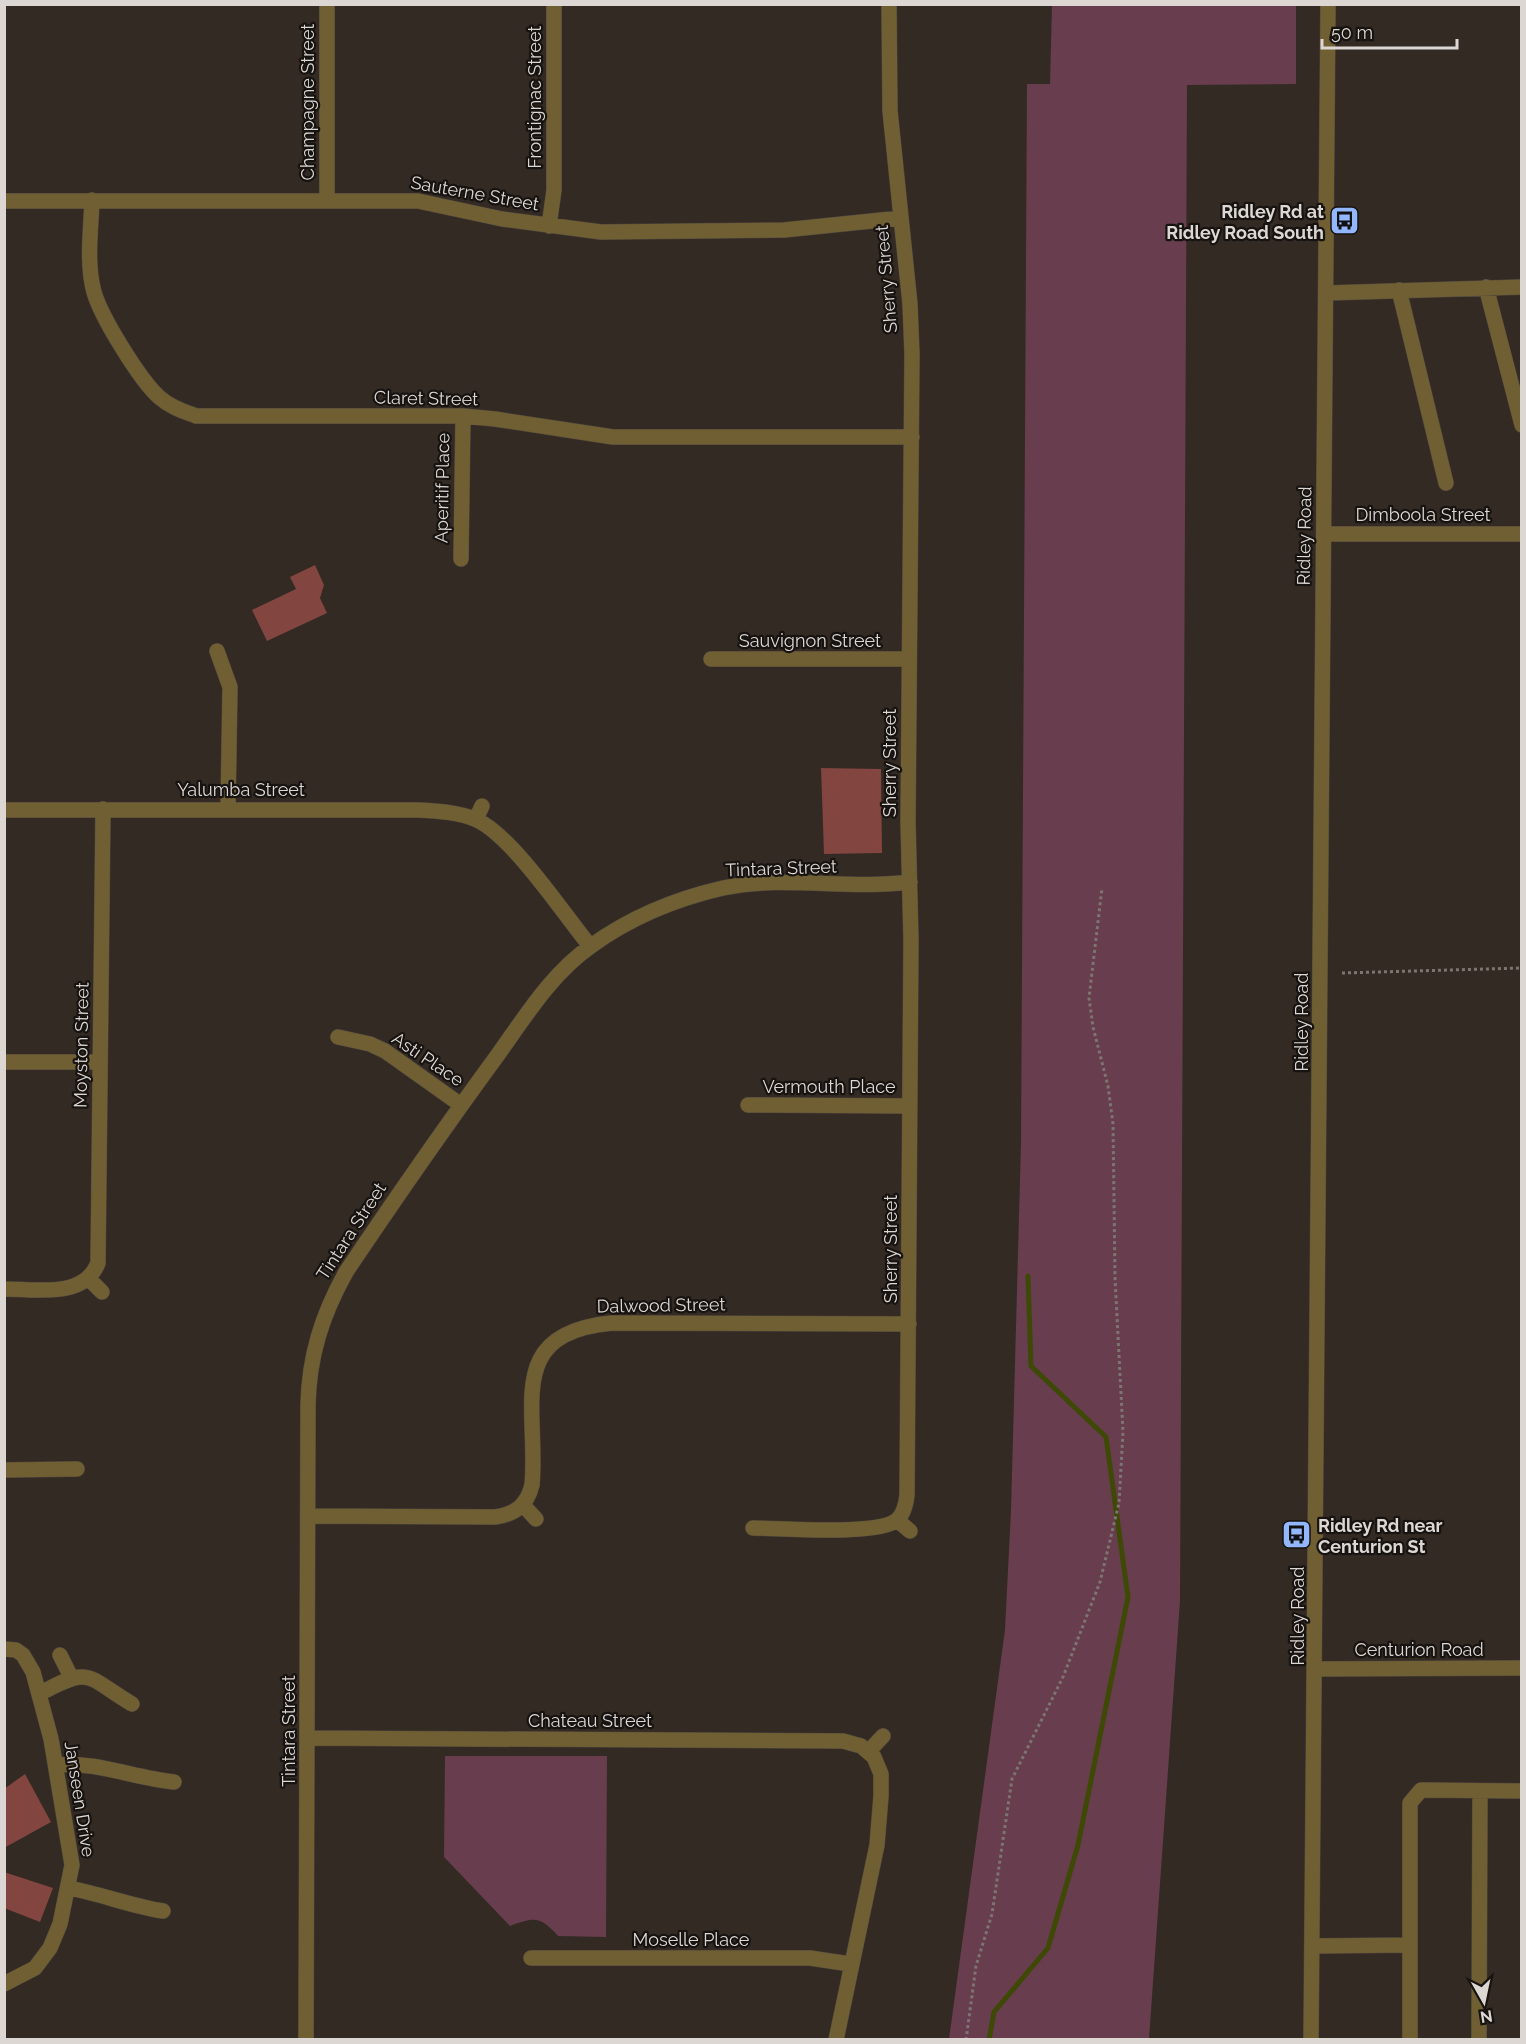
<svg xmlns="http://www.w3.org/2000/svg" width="1526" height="2044" viewBox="0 0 1526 2044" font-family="Raleway,sans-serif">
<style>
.green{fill:#683d4e}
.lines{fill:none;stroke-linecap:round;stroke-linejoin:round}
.stream{stroke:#3e4906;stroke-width:5}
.building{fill:#82453f}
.minor-casing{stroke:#4e463f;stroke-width:16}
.path{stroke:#7d7570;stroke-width:3;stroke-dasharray:3 3;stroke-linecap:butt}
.minor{stroke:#705f33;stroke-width:15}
.labels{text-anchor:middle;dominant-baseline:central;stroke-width:4.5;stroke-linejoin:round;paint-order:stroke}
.street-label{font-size:18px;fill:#ddd7d3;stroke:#171311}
.poi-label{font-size:18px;font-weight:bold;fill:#ddd7d3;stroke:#171311;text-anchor:end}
</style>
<rect width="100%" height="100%" fill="#332a23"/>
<path class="green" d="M1052,5H1296V84L1187,85L1180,1601L1149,2039H949L1005,1630L1011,1510L1021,1143L1027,84H1050Z
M445,1756H607L606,1937L558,1936C540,1916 535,1917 510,1926L444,1857Z"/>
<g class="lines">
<path class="stream" d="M989,2040L994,2012L1048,1948L1078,1845L1128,1597L1106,1437L1031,1366L1028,1276"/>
</g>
<path class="building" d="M315,565L324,585L320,598L327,613L267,641L252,610L296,589L290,577Z
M821,768L881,769L882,853L824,854Z
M25,1774L51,1822L4,1848V1789Z
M4,1872L53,1888L40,1922L4,1908Z"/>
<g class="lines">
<defs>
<path id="minor" d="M327,199V4
M92,200C91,230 86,263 94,292C101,317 140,380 159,397C170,407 183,411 196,416H463L495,419L613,437H912
M4,201H418L502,219L601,232L784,230L901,218
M549,226L554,190V4
M1486,287L1522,425
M1399,290L1446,483
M1326,293L1522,287
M1324,534H1522
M461,559L463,416
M217,651L230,687L228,809
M711,659H909
M4,810H418C437,811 458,812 477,820C513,837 563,913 590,946
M476,819L482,806
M338,1037L370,1044L385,1051L461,1105
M4,1062H100
M748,1105L910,1106
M89,1279L102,1292
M4,1289C36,1289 84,1299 98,1263L103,809
M4,1470L77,1469
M523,1505L536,1519
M308,1516L495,1517C516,1514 527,1505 532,1485C539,1408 503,1333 612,1323L909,1324
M897,1520L910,1531
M753,1528C781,1528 878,1536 897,1520C904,1514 906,1504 907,1495L911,940L908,822L912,354L910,304L890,111L889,4
M4,1649L16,1650L23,1655L33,1672L51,1739L72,1865L60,1924L50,1948L35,1968L4,1984
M60,1655L71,1677
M1316,1669L1522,1668
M39,1694C92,1665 85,1676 132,1704
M308,1738L843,1741L861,1746L874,1757L881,1774V1796L877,1845L836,2040
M869,1751L883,1736
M56,1765C97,1761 133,1778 174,1782
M69,1888C101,1894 131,1906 163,1911
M1313,1946L1410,1945
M531,1958H810L850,1964
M306,2040L308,1405C309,1356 322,1315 346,1272C395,1199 445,1127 497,1056C525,1017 551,974 591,946C631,917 675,899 723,888C784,875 848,890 910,882
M1311,2040L1328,4
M1410,2040V1803L1421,1790L1522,1791
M1479,2040L1480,1791"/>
</defs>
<use href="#minor" class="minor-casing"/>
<path class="path" d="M1342,973L1522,968
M966,2040L976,1966L992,1914L1012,1779L1063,1677L1100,1582L1119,1503L1123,1432L1115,1278L1113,1124L1108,1086L1093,1027L1089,998L1102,888"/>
<use href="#minor" class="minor"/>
</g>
<defs>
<symbol id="bus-square" viewBox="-11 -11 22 22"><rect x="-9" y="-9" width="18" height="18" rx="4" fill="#92b7fd" stroke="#171311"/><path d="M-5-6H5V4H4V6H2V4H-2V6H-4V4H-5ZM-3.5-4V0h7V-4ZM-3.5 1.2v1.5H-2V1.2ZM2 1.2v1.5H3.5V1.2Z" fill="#111"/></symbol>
</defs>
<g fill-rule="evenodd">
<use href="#bus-square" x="1328" y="204" width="33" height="33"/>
<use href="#bus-square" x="1280" y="1518" width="33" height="33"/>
</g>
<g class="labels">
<g class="street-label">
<text transform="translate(534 97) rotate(-90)">Frontignac Street</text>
<text transform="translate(307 102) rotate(-90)">Champagne Street</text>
<text transform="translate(475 193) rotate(10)">Sauterne Street</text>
<text transform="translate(886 279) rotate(-95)">Sherry Street</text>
<text transform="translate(426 398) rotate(1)">Claret Street</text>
<text transform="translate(442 488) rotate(-89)">Aperitif Place</text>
<text x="1423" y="514">Dimboola Street</text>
<text transform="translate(1304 536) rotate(-89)">Ridley Road</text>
<text x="810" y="640">Sauvignon Street</text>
<text transform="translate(889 763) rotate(-90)">Sherry Street</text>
<text x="241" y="789">Yalumba Street</text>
<text transform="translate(781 868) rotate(-2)">Tintara Street</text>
<text transform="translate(1301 1022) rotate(-90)">Ridley Road</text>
<text transform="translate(81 1045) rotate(-89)">Moyston Street</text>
<text transform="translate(428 1059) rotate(34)">Asti Place</text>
<text x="829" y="1086">Vermouth Place</text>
<text transform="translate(351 1231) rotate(-57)">Tintara Street</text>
<text transform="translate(890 1249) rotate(-90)">Sherry Street</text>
<text transform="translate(661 1305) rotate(-1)">Dalwood Street</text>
<text transform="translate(1297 1616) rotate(-90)">Ridley Road</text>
<text x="1419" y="1649">Centurion Road</text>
<text x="590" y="1720">Chateau Street</text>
<text transform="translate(288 1731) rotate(-90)">Tintara Street</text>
<text transform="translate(80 1799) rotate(81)">Janseen Drive</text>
<text x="691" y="1939">Moselle Place</text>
</g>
<g class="poi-label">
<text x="1324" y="211">Ridley Rd at<tspan x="1324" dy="21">Ridley Road South</tspan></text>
<text x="1318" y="1525" text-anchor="start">Ridley Rd near<tspan x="1318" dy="21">Centurion St</tspan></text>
</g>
</g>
<rect width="1526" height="2044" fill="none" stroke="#ddd7d3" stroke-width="12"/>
<g transform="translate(1484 2002) rotate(171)" stroke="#171311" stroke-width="4.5" paint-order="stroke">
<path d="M0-4.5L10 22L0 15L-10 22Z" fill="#ddd7d3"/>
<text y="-9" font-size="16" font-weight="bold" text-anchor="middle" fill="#ddd7d3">N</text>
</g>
<path d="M1322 39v9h135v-9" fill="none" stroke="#ddd7d3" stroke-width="3"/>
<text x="1331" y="39" font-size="18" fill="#ddd7d3" stroke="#171311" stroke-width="4.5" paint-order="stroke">50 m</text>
</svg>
